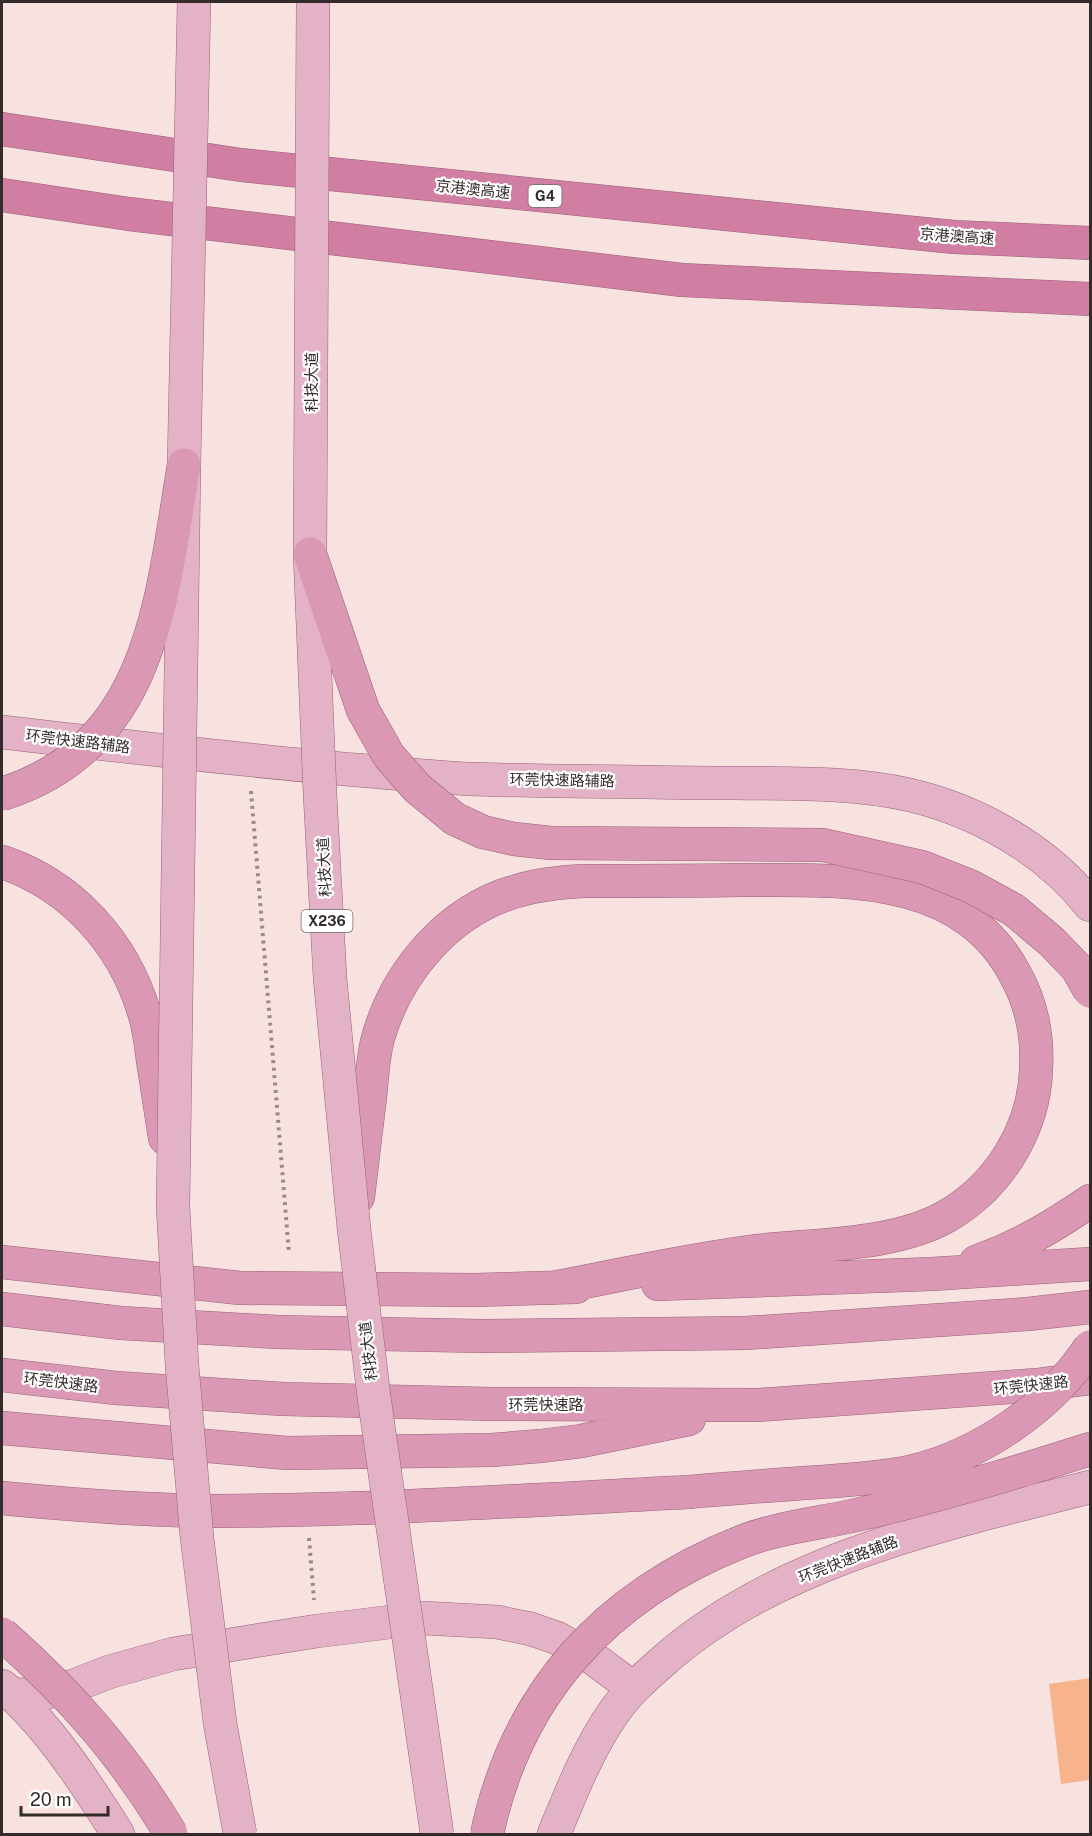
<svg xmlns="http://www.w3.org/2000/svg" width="1092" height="1836" viewBox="0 0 1092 1836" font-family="'Public Sans','Noto Sans SC',sans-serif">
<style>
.building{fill:#f7b38b}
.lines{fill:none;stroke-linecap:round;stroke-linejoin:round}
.primary-casing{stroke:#996178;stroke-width:34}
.trunk-casing{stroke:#996178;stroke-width:34}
.motorway-casing{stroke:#996178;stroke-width:34}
.path{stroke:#998a89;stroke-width:4;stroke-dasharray:3 4.5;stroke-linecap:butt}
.primary{stroke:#e3b2c7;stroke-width:33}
.trunk{stroke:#da98b4;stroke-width:33}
.motorway{stroke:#d07ea2;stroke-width:33}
.primary-bridge-casing{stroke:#996178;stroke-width:34;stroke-linecap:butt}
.trunk-bridge-casing{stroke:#996178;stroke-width:34;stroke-linecap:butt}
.primary-bridge{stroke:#e3b2c7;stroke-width:33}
.trunk-bridge{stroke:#da98b4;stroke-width:33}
.labels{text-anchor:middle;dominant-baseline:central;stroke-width:4.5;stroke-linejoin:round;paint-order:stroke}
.shield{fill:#fff;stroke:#716b6b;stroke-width:1.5}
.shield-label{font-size:14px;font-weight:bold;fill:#342c2b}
.street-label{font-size:15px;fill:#342c2b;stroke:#fff}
</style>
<rect width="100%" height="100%" fill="#f7e2e0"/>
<path class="building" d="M1090,1678V1780L1061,1784L1049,1684Z"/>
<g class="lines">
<defs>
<path id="primary" d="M2,732C120,746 238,760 356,770C394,773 431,777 469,779C558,782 646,782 735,783C793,784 853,782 910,795C978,811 1047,850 1090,905
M2,1686C47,1723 87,1785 118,1834
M13,1695L40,1694L73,1686L109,1672L173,1654L317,1631L423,1618L497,1622L531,1629L557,1638L594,1659L633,1688
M554,1834C571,1793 588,1749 614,1712C627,1693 644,1678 661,1663C775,1560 945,1524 1090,1487"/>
<path id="trunk" d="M2,862C71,885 123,942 144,1012C149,1027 151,1045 153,1061C157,1087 161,1112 165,1138
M358,1197C362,1164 366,1130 370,1097C372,1078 373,1056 378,1038C397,971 449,910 517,891C540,884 562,882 585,881C637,881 689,881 741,880C840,880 963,872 1016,976C1032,1005 1038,1037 1036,1070C1034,1129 999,1186 947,1216C895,1246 816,1244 757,1251C688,1260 621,1275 553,1288
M2,1262L240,1288L474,1290L576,1287
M976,1262C1020,1246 1052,1227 1090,1201
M658,1284L932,1274L1090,1264
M2,1309L121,1323L278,1332L482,1336L746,1333L1028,1314L1090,1307
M2,1375L116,1388L283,1399L492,1404L758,1405L1037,1385L1090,1378
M2,1428L287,1453L492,1450L540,1446L581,1441L689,1419
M1023,1470L1090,1449
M2,1498C74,1505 147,1511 219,1511C375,1510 532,1500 688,1492"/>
<path id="motorway" d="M2,129L241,165L954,237L1090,243
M2,195L129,214L682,280L1090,299"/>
</defs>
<use href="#primary" class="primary-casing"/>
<use href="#trunk" class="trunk-casing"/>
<use href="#motorway" class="motorway-casing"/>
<path class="path" d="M251,791L289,1253
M309,1538L314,1600"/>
<use href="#primary" class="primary"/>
<use href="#trunk" class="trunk"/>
<use href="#motorway" class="motorway"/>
<defs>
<path id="primary-bridge" d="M194,2L184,465L173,1207L182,1365L197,1538L220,1723L240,1834
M313,2L310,554L320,794L330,978L354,1229L374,1397L437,1834"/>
<path id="trunk-bridge" d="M310,554L363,710L389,756L417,788L455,819L483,832L514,839L551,843L823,845L922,867L970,886L1014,910L1052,942L1077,968L1090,991
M2,794C154,746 161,599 184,465
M688,1492C732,1488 776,1485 820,1482C850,1480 881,1478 910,1472C981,1455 1051,1407 1090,1347
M2,1634C71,1695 124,1755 171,1834
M487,1834C517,1692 607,1595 741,1542C776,1528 815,1524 852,1516C910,1503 966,1487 1023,1470"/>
</defs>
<use href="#primary-bridge" class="primary-bridge-casing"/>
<use href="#trunk-bridge" class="trunk-bridge-casing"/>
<use href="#primary-bridge" class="primary-bridge"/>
<use href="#trunk-bridge" class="trunk-bridge"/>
</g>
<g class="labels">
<g class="shield">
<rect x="528.5" y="185" width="33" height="22" rx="4.5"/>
<rect x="301.5" y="910" width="51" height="22" rx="4.5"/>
</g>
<g class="shield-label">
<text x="545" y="196">G4</text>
<text x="327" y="921">X236</text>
</g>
<g class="street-label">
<text transform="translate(473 189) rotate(6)">京港澳高速</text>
<text transform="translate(957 236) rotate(4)">京港澳高速</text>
<text transform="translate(311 382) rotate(-90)">科技大道</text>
<text transform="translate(78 741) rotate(7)">环莞快速路辅路</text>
<text transform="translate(562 780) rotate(1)">环莞快速路辅路</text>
<text transform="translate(324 867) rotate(-93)">科技大道</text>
<text transform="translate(368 1351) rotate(-97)">科技大道</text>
<text transform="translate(61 1382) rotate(7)">环莞快速路</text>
<text transform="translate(1031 1385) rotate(-6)">环莞快速路</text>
<text x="546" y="1404">环莞快速路</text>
<text transform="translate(848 1559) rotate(-21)">环莞快速路辅路</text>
</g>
</g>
<rect width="1092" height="1836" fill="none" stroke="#342c2b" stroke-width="6"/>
<path d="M21 1806v9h87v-9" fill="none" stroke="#342c2b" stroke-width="3"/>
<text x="30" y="1806" font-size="18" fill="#342c2b" stroke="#ffffff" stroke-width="4.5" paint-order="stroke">20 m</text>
</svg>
